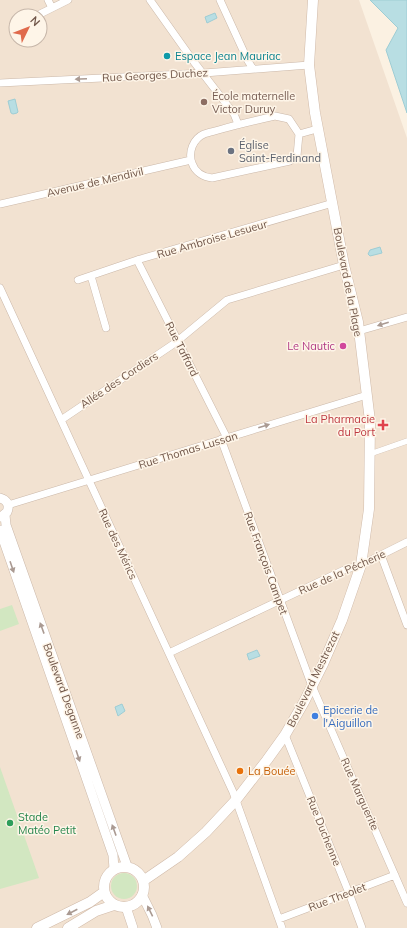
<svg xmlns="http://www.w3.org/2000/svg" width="407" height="928" viewBox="0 0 407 928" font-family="Mulish,sans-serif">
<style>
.residential{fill:#f2e2d1;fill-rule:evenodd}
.green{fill:#d2e7c1}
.water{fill:#b8dee3;stroke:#9ecdd4}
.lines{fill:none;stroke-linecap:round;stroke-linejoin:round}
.pedestrian-casing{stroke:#cbb8a9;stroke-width:6}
.minor-casing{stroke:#cbb8a9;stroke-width:8}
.tertiary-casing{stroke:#cbb8a9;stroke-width:10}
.secondary-casing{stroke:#d0baa9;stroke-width:11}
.pedestrian{stroke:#fff;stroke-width:5.5}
.minor{stroke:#fff;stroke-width:7}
.tertiary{stroke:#fff;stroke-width:9}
.secondary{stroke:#fff;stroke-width:10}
.oneway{fill:#aa9a92}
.culture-dot{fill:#0f9aa8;stroke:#fef5e8;stroke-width:1.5}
.education-dot{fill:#8d6e63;stroke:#fef5e8;stroke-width:1.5}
.worship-dot{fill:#6b7280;stroke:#fef5e8;stroke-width:1.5}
.hotel-dot{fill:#d1479c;stroke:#fef5e8;stroke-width:1.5}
.health-dot{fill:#e0444e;stroke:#fef5e8;stroke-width:1.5}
.shop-dot{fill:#3f7fe0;stroke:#fef5e8;stroke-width:1.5}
.food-dot{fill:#e8710a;stroke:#fef5e8;stroke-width:1.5}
.leisure-dot{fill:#2e9e5b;stroke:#fef5e8;stroke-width:1.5}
.labels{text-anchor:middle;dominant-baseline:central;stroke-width:3;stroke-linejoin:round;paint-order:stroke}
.culture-label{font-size:11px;fill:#0d838f;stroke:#fef5e8;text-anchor:start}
.street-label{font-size:11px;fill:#71574a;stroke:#fef5e8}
.education-label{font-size:11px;fill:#785e54;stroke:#fef5e8;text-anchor:start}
.worship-label{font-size:11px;fill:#5b616d;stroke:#fef5e8;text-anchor:start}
.hotel-label{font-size:11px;fill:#b23c85;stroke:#fef5e8;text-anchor:end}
.health-label{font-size:11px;fill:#be3a42;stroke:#fef5e8;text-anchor:end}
.shop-label{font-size:11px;fill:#366cbe;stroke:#fef5e8;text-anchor:start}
.food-label{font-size:11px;fill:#c56008;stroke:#fef5e8;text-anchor:start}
.leisure-label{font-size:11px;fill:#27864d;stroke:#fef5e8;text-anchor:start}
</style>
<rect width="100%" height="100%" fill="#fbf1e2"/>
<path class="residential" d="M0,0H359L407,138V928H0ZM16,16H40V40H16Z"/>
<path class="green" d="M12,605L19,624L0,631V609Z
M0,767L39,878L0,889Z
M111 886a13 13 0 1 1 26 0a13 13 0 1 1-26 0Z"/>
<path class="water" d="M370,0H407V113L386,50L398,28Z
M215,13L217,18L207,23L205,17Z
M15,99L18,112L17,113L13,114L11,113L8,101Z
M380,247L382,253L370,256L368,254L370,250Z
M257,650L260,656L249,660L247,654Z
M122,704L125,711L118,716L115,707Z"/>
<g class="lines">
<defs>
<path id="pedestrian" d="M370,454L407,441"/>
<path id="minor" d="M48,0L52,8
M150,0L194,62L234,114L238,124
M220,0L248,61L253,69
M36,16L68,0
M0,83L204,73L309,65
M275,116L289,119L299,134L297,156L290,161L212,178C203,177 195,172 192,163C188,152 193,139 204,134C209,132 216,131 222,129C239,124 257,120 275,116Z
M299,134L317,129
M0,204L191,160
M137,260L227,438
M91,276L106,328
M78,280L137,260L333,203
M0,288L233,792L282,928
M359,331L407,317
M61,420L175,343L227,300L344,265
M221,439L312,686L407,903
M8,505L367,395
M381,555L407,625
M169,653L344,570L361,565L407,542
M285,735L349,893L362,928
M279,919L395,875"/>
<path id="tertiary" d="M0,498C7,500 10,505 7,512L1,517
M5,515L6,525L127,866
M0,530L113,855L114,869
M142,895L152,915L157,928
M126,907L133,928"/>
<path id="secondary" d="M104 887a20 20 0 1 1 40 0a20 20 0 1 1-40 0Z
M143,881L178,857L206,832L236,800L267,760L285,735L304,702L323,664L342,620L361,565L369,509L370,421L358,322L344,265L315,113L309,65L313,0
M37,928L90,902L104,892
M68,928L96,911L114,905"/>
</defs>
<use href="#pedestrian" class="pedestrian-casing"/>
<use href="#minor" class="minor-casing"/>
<use href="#tertiary" class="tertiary-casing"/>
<use href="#secondary" class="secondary-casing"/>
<use href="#pedestrian" class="pedestrian"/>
<use href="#minor" class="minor"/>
<use href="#tertiary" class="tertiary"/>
<use href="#secondary" class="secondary"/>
</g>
<defs><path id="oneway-solid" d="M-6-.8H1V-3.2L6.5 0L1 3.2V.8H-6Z"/></defs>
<g class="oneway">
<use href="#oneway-solid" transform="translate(81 79) rotate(177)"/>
<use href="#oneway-solid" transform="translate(383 324) rotate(163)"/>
<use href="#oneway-solid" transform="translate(264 426) rotate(-17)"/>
<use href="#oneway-solid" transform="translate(12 567) rotate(71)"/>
<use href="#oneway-solid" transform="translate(42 628) rotate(-110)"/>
<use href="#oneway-solid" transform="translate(78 756) rotate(71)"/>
<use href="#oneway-solid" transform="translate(114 830) rotate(-110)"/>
<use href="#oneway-solid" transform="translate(150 911) rotate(-116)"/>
<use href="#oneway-solid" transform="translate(72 912) rotate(153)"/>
</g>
<circle class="culture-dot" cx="167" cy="56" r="4"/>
<circle class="education-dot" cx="204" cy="102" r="4"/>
<circle class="worship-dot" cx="231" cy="151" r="4"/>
<circle class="hotel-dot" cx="343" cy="346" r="4"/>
<path class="health-dot" d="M381 419h4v4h4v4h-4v4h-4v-4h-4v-4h4z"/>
<circle class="shop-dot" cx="315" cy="716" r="4"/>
<circle class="food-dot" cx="240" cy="771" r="4"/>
<circle class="leisure-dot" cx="10" cy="823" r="4"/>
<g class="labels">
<g class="culture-label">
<text x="175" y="56">Espace Jean Mauriac</text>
</g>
<g class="street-label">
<text transform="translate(155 75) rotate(-3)">Rue Georges Duchez</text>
<text transform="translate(95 182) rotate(-13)">Avenue de Mendivil</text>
<text transform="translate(212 239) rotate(-16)">Rue Ambroise Lesueur</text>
<text transform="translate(348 282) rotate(79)">Boulevard de la Plage</text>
<text transform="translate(182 349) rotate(63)">Rue Taffard</text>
<text transform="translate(119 380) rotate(-34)">Allée des Cordiers</text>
<text transform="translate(188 450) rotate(-17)">Rue Thomas Lussan</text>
<text transform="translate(118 544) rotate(65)">Rue des Mérics</text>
<text transform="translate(266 563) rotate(70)">Rue François Campet</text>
<text transform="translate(342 572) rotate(-24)">Rue de la Pécherie</text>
<text transform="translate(313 679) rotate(-64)">Boulevard Mestrezat</text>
<text transform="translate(64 691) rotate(70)">Boulevard Deganne</text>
<text transform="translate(360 794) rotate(66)">Rue Marguerite</text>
<text transform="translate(324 831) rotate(68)">Rue Duchenne</text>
<text transform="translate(337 897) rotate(-21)">Rue Theolet</text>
</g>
<g class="education-label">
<text x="212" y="96">École maternelle<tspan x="212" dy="13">Victor Duruy</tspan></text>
</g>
<g class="worship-label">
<text x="239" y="145">Église<tspan x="239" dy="13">Saint-Ferdinand</tspan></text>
</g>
<g class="hotel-label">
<text x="335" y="346">Le Nautic</text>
</g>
<g class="health-label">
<text x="375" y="419">La Pharmacie<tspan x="375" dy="13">du Port</tspan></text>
</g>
<g class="shop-label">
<text x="323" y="710">Epicerie de<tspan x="323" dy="13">l'Aiguillon</tspan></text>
</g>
<g class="food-label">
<text x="248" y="771">La Bouée</text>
</g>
<g class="leisure-label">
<text x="18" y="817">Stade<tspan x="18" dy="13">Matéo Petit</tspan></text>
</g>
</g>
<g transform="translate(28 28) rotate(47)"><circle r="19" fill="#fef5e8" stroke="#c6b6a9"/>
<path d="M0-3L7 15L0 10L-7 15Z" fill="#e06a4c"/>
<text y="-6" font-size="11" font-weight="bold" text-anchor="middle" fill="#71574a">N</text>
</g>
</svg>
